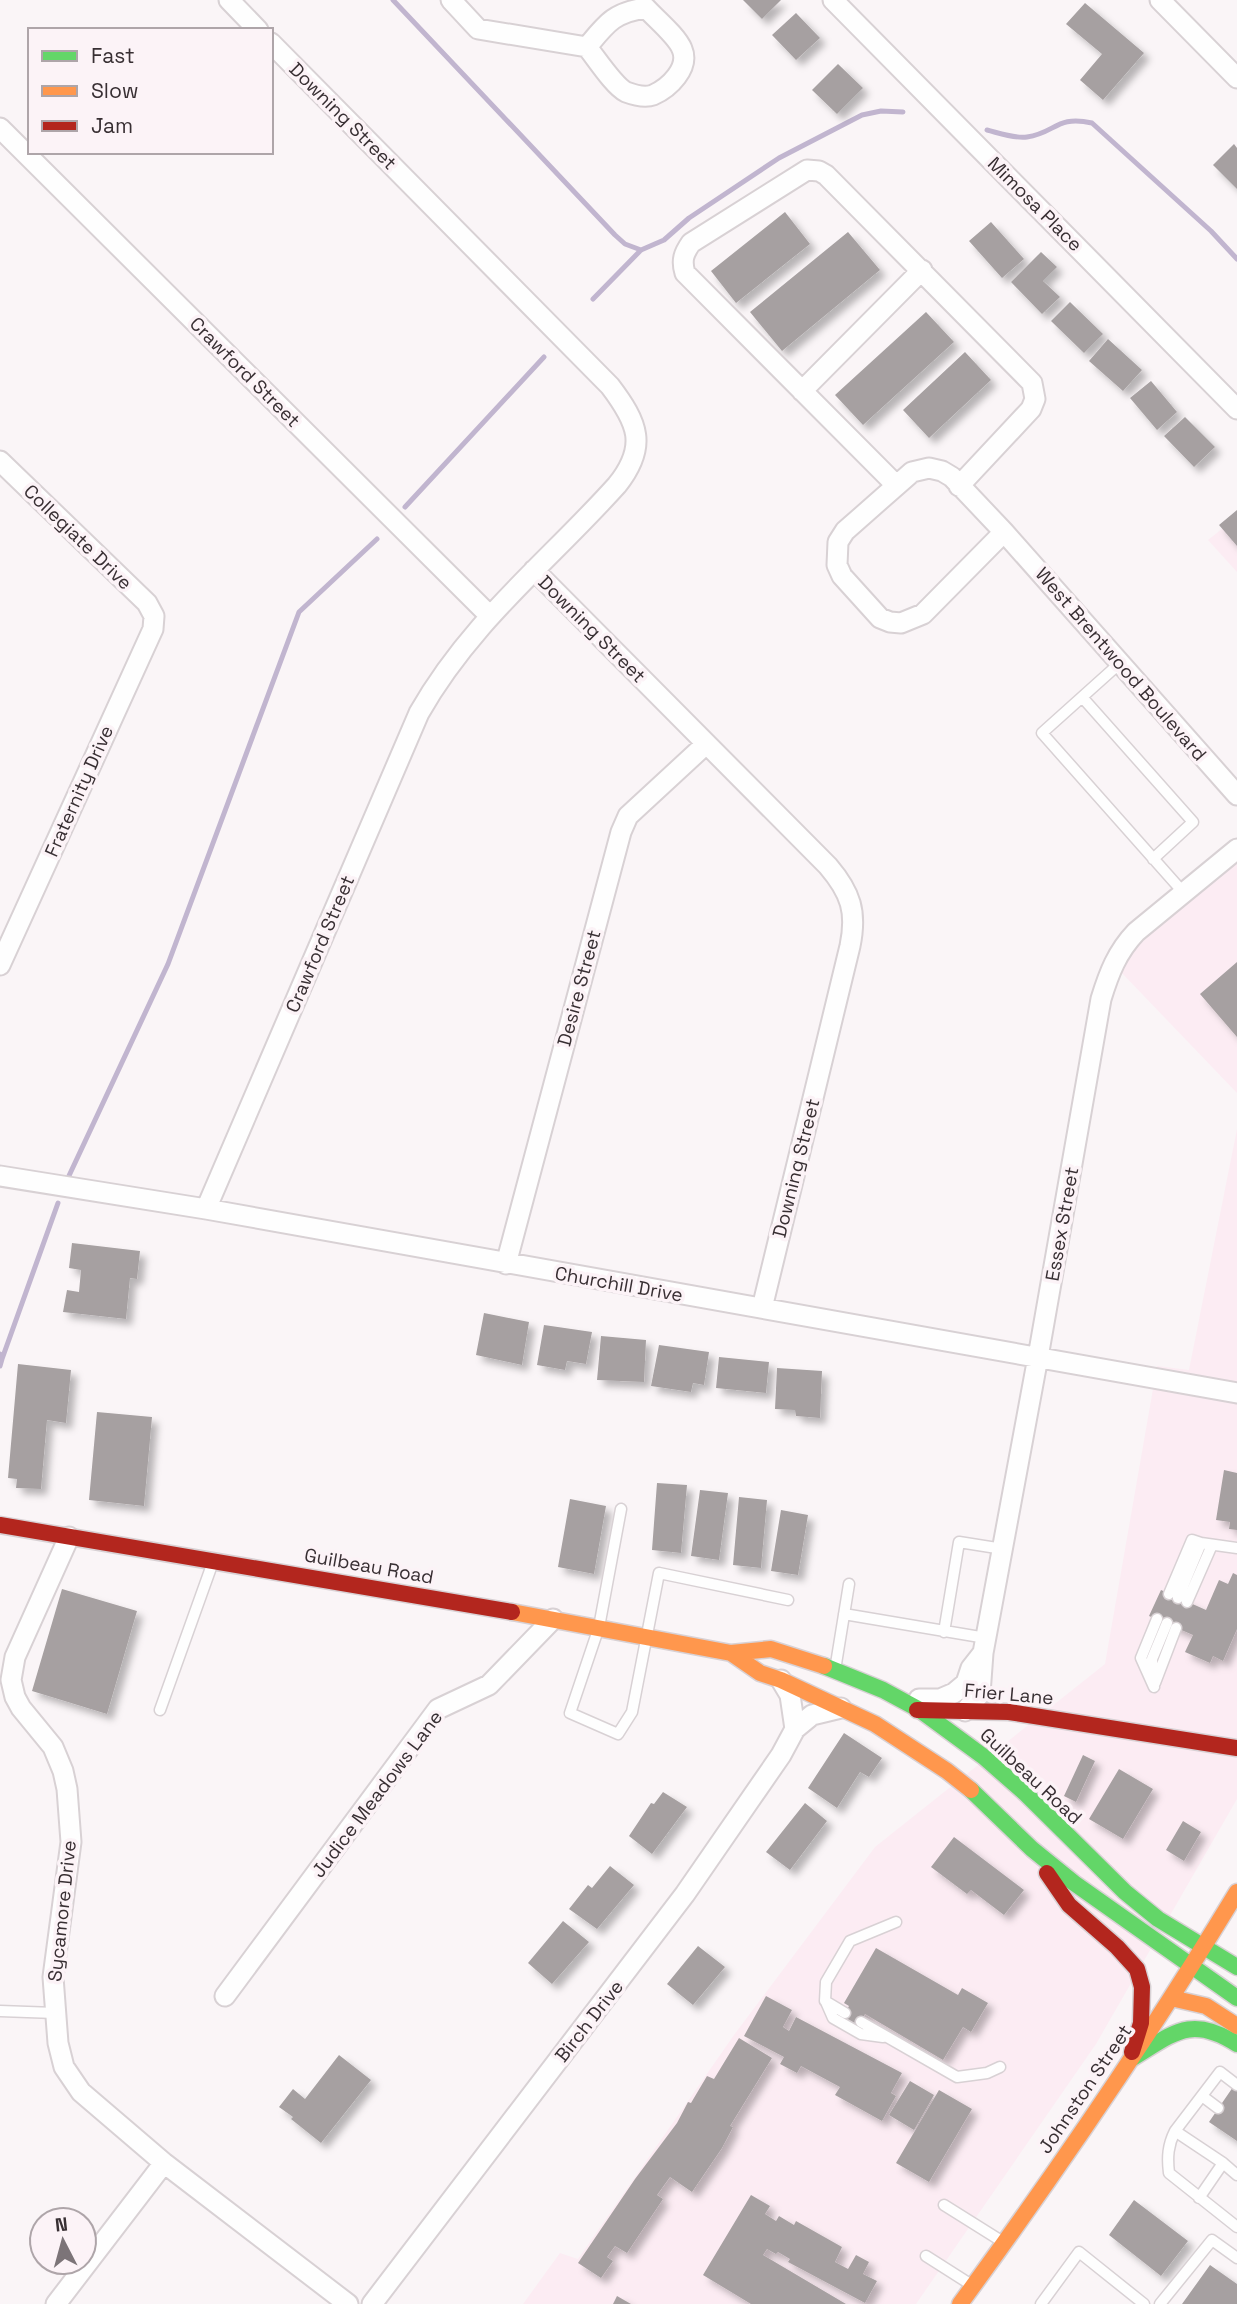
<svg xmlns="http://www.w3.org/2000/svg" width="1237" height="2304" viewBox="0 0 1237 2304" font-family="'Space Grotesk',sans-serif">
<style>
.built{fill:#fcecf3}
.lines{fill:none;stroke-linecap:round;stroke-linejoin:round}
.stream{stroke:#c1b5cf;stroke-width:5}
.building{fill:#a6a0a1;filter:url(#shadow)}
.lane-casing{stroke:#d8d1d4;stroke-width:13}
.street-casing{stroke:#d8d1d4;stroke-width:23}
.fast-casing{stroke:#d8d1d4;stroke-width:19}
.slow-casing{stroke:#d8d1d4;stroke-width:19}
.jam-casing{stroke:#d8d1d4;stroke-width:19}
.lane{stroke:#fefefe;stroke-width:10}
.street{stroke:#fefefe;stroke-width:19}
.fast{stroke:#63d668;stroke-width:16}
.slow{stroke:#ff974d;stroke-width:16}
.jam{stroke:#b3261e;stroke-width:16}
.labels{text-anchor:middle;dominant-baseline:central;stroke-width:7;stroke-linejoin:round;paint-order:stroke}
.street-label{font-size:19px;fill:#382f33;stroke:#fcf3f7}
</style>
<defs>
<filter id="shadow"><feDropShadow dx="6" dy="6" stdDeviation="3.5" flood-color="#0004"/></filter>
</defs>
<rect width="100%" height="100%" fill="#faf5f7"/>
<path class="built" d="M1237,517V572L1208,540Z
M1237,862V1093L1119,970L1132,946Z
M1237,1129V1799L1096,2044L916,2304H523L560,2253L578,2259L734,2035L875,1847L1105,1664L1157,1366L1189,1370Z"/>
<g class="lines">
<path class="stream" d="M393,0L615,235L625,244L641,250
M987,130C999,133 1015,139 1027,137C1056,133 1056,115 1092,123L1211,231L1237,259
M593,299L641,250L664,240L689,218L779,158L862,115L881,111L903,112
M405,507L544,357
M67,1180L168,964L299,612L377,539
M0,1354L2,1359L0,1366
M2,1359L58,1203"/>
</g>
<path class="building" d="M743,0H781L762,19Z
M1085,3L1144,53L1103,100L1080,80L1102,54L1066,24Z
M796,13L820,38L796,60L772,35Z
M838,64L863,88L837,114L812,90Z
M1234,144L1237,148V189L1213,165Z
M785,212L810,244L736,303L711,271Z
M991,222L1024,259L1002,278L969,241Z
M848,232L880,270L782,351L750,312Z
M1041,252L1057,267L1043,281L1060,297L1042,314L1011,282Z
M1070,302L1103,334L1084,353L1051,321Z
M926,312L954,342L863,425L835,395Z
M1108,339L1142,370L1123,391L1089,361Z
M965,352L991,380L929,438L903,410Z
M1151,381L1177,412L1157,430L1130,398Z
M1185,417L1215,447L1194,467L1164,436Z
M1237,510V546L1219,525Z
M1237,962V1037L1200,994Z
M72,1243L140,1251L137,1279L130,1278L126,1319L63,1312L67,1290L79,1292L81,1270L69,1268Z
M484,1313L529,1322L522,1365L476,1355Z
M544,1325L592,1332L586,1364L567,1361L565,1370L537,1365Z
M601,1336L646,1340L644,1382L597,1380Z
M659,1345L709,1352L704,1385L693,1383L691,1392L651,1386Z
M719,1357L769,1362L766,1393L716,1388Z
M18,1364L71,1370L66,1423L47,1420L41,1489L16,1488L17,1479L8,1478Z
M777,1368L822,1371L820,1418L796,1416L795,1410L775,1409Z
M97,1412L152,1417L144,1506L89,1500Z
M1224,1470L1237,1473V1530L1229,1529L1230,1522L1216,1520Z
M657,1483L687,1485L681,1553L652,1550Z
M700,1490L728,1493L719,1560L691,1556Z
M739,1497L767,1500L761,1568L733,1565Z
M570,1499L606,1506L594,1574L558,1567Z
M781,1510L808,1515L798,1575L771,1571Z
M1233,1573L1237,1575V1629L1223,1661L1213,1656L1210,1663L1185,1652L1193,1635L1149,1616L1161,1590L1206,1610L1219,1580L1228,1584Z
M62,1589L137,1611L107,1714L32,1691Z
M844,1733L882,1758L869,1777L860,1772L837,1808L808,1788Z
M1083,1755L1095,1761L1076,1802L1064,1796Z
M1119,1769L1153,1789L1123,1839L1089,1819Z
M663,1792L687,1807L652,1854L629,1836L651,1803L654,1804Z
M805,1803L827,1821L790,1870L766,1852Z
M1183,1821L1201,1832L1184,1861L1166,1850Z
M954,1837L1024,1890L1004,1915L971,1890L967,1894L931,1867Z
M610,1866L634,1885L597,1929L569,1909L588,1885L592,1888Z
M563,1921L589,1942L552,1984L528,1963Z
M698,1946L725,1967L693,2005L667,1984Z
M876,1948L958,1995L962,1988L988,2003L971,2032L963,2027L943,2060L865,2014L856,2029L841,2020L849,2006L844,2003Z
M766,1996L792,2010L783,2027L789,2031L796,2017L902,2073L891,2093L896,2096L882,2121L835,2095L840,2087L801,2066L797,2073L780,2064L784,2057L744,2036Z
M739,2038L772,2058L730,2126L733,2127L722,2148L692,2192L670,2177L657,2195L663,2199L627,2253L615,2246L607,2257L613,2261L601,2278L578,2263L635,2179L677,2123L688,2102L691,2103L707,2076L714,2079Z
M339,2055L371,2080L321,2143L291,2119L293,2117L279,2107L293,2089L305,2099Z
M910,2081L934,2095L914,2130L889,2115Z
M1233,2087L1237,2091V2141L1209,2122Z
M939,2090L972,2109L929,2182L896,2163Z
M751,2195L770,2206L765,2214L776,2221L779,2216L794,2225L796,2221L842,2247L835,2262L848,2269L856,2255L869,2262L863,2274L877,2281L865,2303L788,2262L790,2259L778,2252L776,2254L767,2249L763,2255L846,2304H751L703,2275Z
M1134,2200L1188,2241L1161,2276L1109,2235Z
M1210,2265L1237,2284V2304H1182Z
M617,2296L631,2304H613Z"/>
<g class="lines">
<defs>
<path id="lane" d="M1120,663L1042,733L1183,892
M1082,697L1193,822L1153,859
M621,1509L599,1627L570,1713L618,1734L632,1712L659,1573L788,1600
M1169,1594L1192,1540L1201,1543L1237,1548
M1178,1598L1201,1543
M1187,1602L1212,1545
M844,1614L986,1638
M944,1632L959,1542L1003,1549
M835,1670L849,1584
M1153,1679L1152,1659L1167,1623
M1155,1683L1176,1628
M1154,1687L1141,1658L1157,1619
M160,1710L213,1562
M826,2002L833,2018L861,2034L883,2037
M0,2011L55,2013
M845,2013L825,2001L826,1982L850,1941L896,1922
M861,2022L957,2077L987,2073L1000,2067
M1237,2085L1220,2072L1175,2131C1168,2145 1167,2157 1169,2173L1237,2227
M1202,2096L1218,2108
M1175,2131L1223,2163L1199,2198
M1223,2163L1237,2175
M944,2205L1003,2242
M926,2256L970,2284
M1041,2304L1079,2252L1144,2304
M1160,2304L1212,2240L1237,2258"/>
<path id="street" d="M229,0L258,30
M451,0L478,29L587,47C596,58 614,86 626,92C634,95 645,98 653,95C669,88 690,68 682,49C677,36 655,18 646,8C614,12 606,24 587,47
M833,0L1237,409
M1160,0L1237,78
M0,128L490,616
M802,391L922,270
M0,461L147,603L154,616L153,629L0,965
M896,485L685,273C681,260 684,253 691,243L807,170L819,171L826,175L1032,383L1035,399L1031,409L959,486
M1004,532L923,614L901,623L890,622L880,618L842,576L837,565L838,542L845,531L912,472L929,468L942,471L952,477L1004,532L1237,795
M534,570L828,866C851,893 857,912 850,946L762,1308
M0,1176L206,1209L1237,1393
M206,1209L419,713C471,621 548,562 617,485C648,446 638,423 610,386L271,43
M506,1264L621,832L628,816L706,744
M69,1537L15,1657L11,1680L15,1697L21,1708L53,1747L63,1771L67,1789L71,1842L53,1977L58,2043L64,2067L81,2092L164,2163L348,2304
M781,1680L790,1695L795,1729
M919,1699H940L954,1693L966,1683L971,1668L982,1654
M965,1711L980,1694L983,1653L1038,1357L1101,999C1109,973 1117,952 1136,932L1237,849
M225,1996L438,1709L489,1685L553,1619
M56,2304L164,2163
M372,2304L685,1894L781,1755L795,1729L812,1715L841,1708"/>
<path id="fast" d="M824,1666L883,1690L920,1710L984,1757L1026,1794L1125,1892L1158,1919L1237,1967
M971,1790L1032,1849L1074,1883L1237,1998
M1131,2059C1173,2034 1190,2014 1237,2044"/>
<path id="slow" d="M512,1612L731,1653L771,1649L824,1666
M731,1653L760,1673L781,1680L875,1724L947,1771L971,1790
M1171,1998L1206,2006L1237,2026
M960,2304C1058,2170 1151,2034 1237,1892"/>
<path id="jam" d="M0,1525L512,1612
M917,1710L1009,1712L1237,1748
M1047,1873L1069,1905L1117,1947L1137,1969L1142,1987L1141,2023L1132,2052"/>
</defs>
<use href="#lane" class="lane-casing"/>
<use href="#street" class="street-casing"/>
<use href="#fast" class="fast-casing"/>
<use href="#slow" class="slow-casing"/>
<use href="#jam" class="jam-casing"/>
<use href="#lane" class="lane"/>
<use href="#street" class="street"/>
<use href="#fast" class="fast"/>
<use href="#slow" class="slow"/>
<use href="#jam" class="jam"/>
</g>
<g class="labels">
<g class="street-label">
<text transform="translate(343 116) rotate(45)">Downing Street</text>
<text transform="translate(1035 204) rotate(45)">Mimosa Place</text>
<text transform="translate(245 372) rotate(45)">Crawford Street</text>
<text transform="translate(78 537) rotate(44)">Collegiate Drive</text>
<text transform="translate(592 629) rotate(45)">Downing Street</text>
<text transform="translate(1121 664) rotate(49)">West Brentwood Boulevard</text>
<text transform="translate(79 791) rotate(-66)">Fraternity Drive</text>
<text transform="translate(320 944) rotate(-67)">Crawford Street</text>
<text transform="translate(579 988) rotate(-75)">Desire Street</text>
<text transform="translate(796 1168) rotate(-76)">Downing Street</text>
<text transform="translate(1062 1224) rotate(-80)">Essex Street</text>
<text transform="translate(619 1284) rotate(10)">Churchill Drive</text>
<text transform="translate(369 1566) rotate(10)">Guilbeau Road</text>
<text transform="translate(1009 1694) rotate(5)">Frier Lane</text>
<text transform="translate(1031 1776) rotate(43)">Guilbeau Road</text>
<text transform="translate(377 1794) rotate(-53)">Judice Meadows Lane</text>
<text transform="translate(62 1911) rotate(-84)">Sycamore Drive</text>
<text transform="translate(589 2021) rotate(-52)">Birch Drive</text>
<text transform="translate(1085 2089) rotate(-56)">Johnston Street</text>
</g>
</g>
<rect x="28" y="28" width="245" height="126" fill="#fcf3f7" stroke="#aea5a9" stroke-width="2"/>
<rect x="42" y="51" width="35" height="10" fill="#63d668" stroke="#aea5a9" stroke-width="2"/>
<text x="91" y="63" font-size="21" fill="#382f33">Fast</text>
<rect x="42" y="86" width="35" height="10" fill="#ff974d" stroke="#aea5a9" stroke-width="2"/>
<text x="91" y="98" font-size="21" fill="#382f33">Slow</text>
<rect x="42" y="121" width="35" height="10" fill="#b3261e" stroke="#aea5a9" stroke-width="2"/>
<text x="91" y="133" font-size="21" fill="#382f33">Jam</text>
<g transform="translate(63 2241) rotate(354)"><circle r="33" fill="#fcf3f7" stroke="#aea5a9" stroke-width="2"/>
<path d="M0-5L12 26L0 18L-12 26Z" fill="#7c7478"/>
<text y="-10" font-size="19" font-weight="bold" text-anchor="middle" fill="#382f33">N</text>
</g>
</svg>
